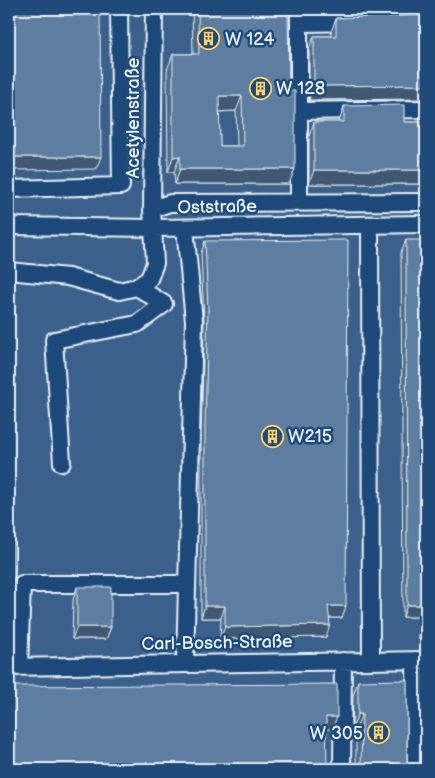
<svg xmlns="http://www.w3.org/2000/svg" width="435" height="778" viewBox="0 0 435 778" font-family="'Balsamiq Sans',sans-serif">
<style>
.built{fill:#3a608b}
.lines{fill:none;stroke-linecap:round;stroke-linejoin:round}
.minor-casing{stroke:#e8f1f8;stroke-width:20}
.minor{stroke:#1f4a7a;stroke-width:16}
.wall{fill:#506c8a;stroke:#e8f1f8;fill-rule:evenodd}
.shaded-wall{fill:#415871;stroke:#e8f1f8}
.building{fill:#5d7da1;stroke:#e8f1f8;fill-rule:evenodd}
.labels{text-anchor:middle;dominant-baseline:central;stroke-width:5;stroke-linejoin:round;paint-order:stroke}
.poi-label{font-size:18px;fill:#e8f1f8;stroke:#1f4a7a;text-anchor:start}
.street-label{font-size:18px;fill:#e8f1f8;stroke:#1f4a7a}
</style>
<rect width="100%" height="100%" fill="#2b5482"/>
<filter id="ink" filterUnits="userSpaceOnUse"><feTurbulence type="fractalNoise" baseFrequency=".02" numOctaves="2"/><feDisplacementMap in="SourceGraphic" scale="10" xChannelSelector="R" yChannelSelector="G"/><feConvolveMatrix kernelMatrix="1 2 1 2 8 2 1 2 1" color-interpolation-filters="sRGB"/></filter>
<g filter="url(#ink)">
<path class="built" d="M9,9H426V769H9Z"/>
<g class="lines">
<defs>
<path id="minor" d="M299,9V202
M299,23L357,22
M299,111L426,109
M9,189L121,186L119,9
M152,209L170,203L426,202
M370,225L371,660
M9,226L153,228L426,224
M185,228L194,321L185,663
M9,271L68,277L119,291L137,287L149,279L155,263L152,209L154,9
M62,463L54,340L137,324L164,304L137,287
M415,660L416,769
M9,667L426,660
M19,667L22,584H187
M342,769L343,661"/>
</defs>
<use href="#minor" class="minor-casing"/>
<use href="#minor" class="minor"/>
</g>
<path class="wall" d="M192,9H267L289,184H175L174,172H168L167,70L173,54H193ZM236,111L237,146H220L219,112Z
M426,15V99L309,100V50L314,36H331V32L336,18Z
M344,106L404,122H425V119L426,114V184H309V136L314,122H339Z
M406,240L426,639H419L420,617H403L401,252Z
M205,241L342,618H329L326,637L220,639L221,618H201V438L204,321L201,253Z
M77,587L111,627L106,639H72L73,600Z
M358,681L407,769H356V729H352L353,696Z"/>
<path class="shaded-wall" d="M326,9H331V11H325Z
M332,9H410L409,11L331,12Z
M426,85V99L309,100L314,86Z
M219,96H242L236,111L213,112Z
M180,156L174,172H168L173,157Z
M9,157H101L96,169L9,170Z
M180,169H295L289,184H175Z
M314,170H426V184H309Z
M407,605H425L420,617H403Z
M205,606H225L221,618H201Z
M328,606H346L342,618H324Z
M9,623H13L9,635Z
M330,625L326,637L220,639L225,627Z
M424,626H426V639H419Z
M77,627H111L106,639H72Z
M358,714H362L356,729H352Z
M326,717H337L332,729H322Z"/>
<path class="building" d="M9,9H100L101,157H9Z
M198,9H267V11L288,10L289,91H295V169H180V156L173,157V54H199ZM219,96H242L243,146H220Z
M426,15V85L314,86V36H336V18Z
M404,105V122H426V170H314V122H344V106Z
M348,240L346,606H328L330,625L225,627V606H205V425L208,309L205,241Z
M406,240H426V626H424L425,605H407Z
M9,487H13V623H9Z
M77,587H111V627H77Z
M407,680V769H361L362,714H358V681Z
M337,684V717H326L327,769H9V686Z"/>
</g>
<defs>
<symbol id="building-ring" viewBox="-11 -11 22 22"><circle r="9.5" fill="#1f4a7a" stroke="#ffd166" stroke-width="1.5"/><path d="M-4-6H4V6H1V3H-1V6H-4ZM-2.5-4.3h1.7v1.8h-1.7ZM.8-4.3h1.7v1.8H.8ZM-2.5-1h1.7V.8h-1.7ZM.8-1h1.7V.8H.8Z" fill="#ffd166"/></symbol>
</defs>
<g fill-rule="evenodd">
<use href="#building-ring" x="196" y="26" width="25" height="25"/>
<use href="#building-ring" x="248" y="76" width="25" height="25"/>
<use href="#building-ring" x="260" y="424" width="25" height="25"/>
<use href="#building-ring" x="366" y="720" width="25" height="25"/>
</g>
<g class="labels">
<g class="poi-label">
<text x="225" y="39">W 124</text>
<text x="276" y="88">W 128</text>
<text x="288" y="436">W215</text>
<text x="363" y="733" text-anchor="end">W 305</text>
</g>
<g class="street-label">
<text transform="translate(133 118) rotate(-90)">Acetylenstraße</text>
<text transform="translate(217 207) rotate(-1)">Oststraße</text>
<text transform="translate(217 643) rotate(-1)">Carl-Bosch-Straße</text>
</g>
</g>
<rect width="435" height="778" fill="none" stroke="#1f4a7a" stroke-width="30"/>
<rect x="15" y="15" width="405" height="748" fill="none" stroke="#e8f1f8" stroke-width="2" filter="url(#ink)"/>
</svg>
